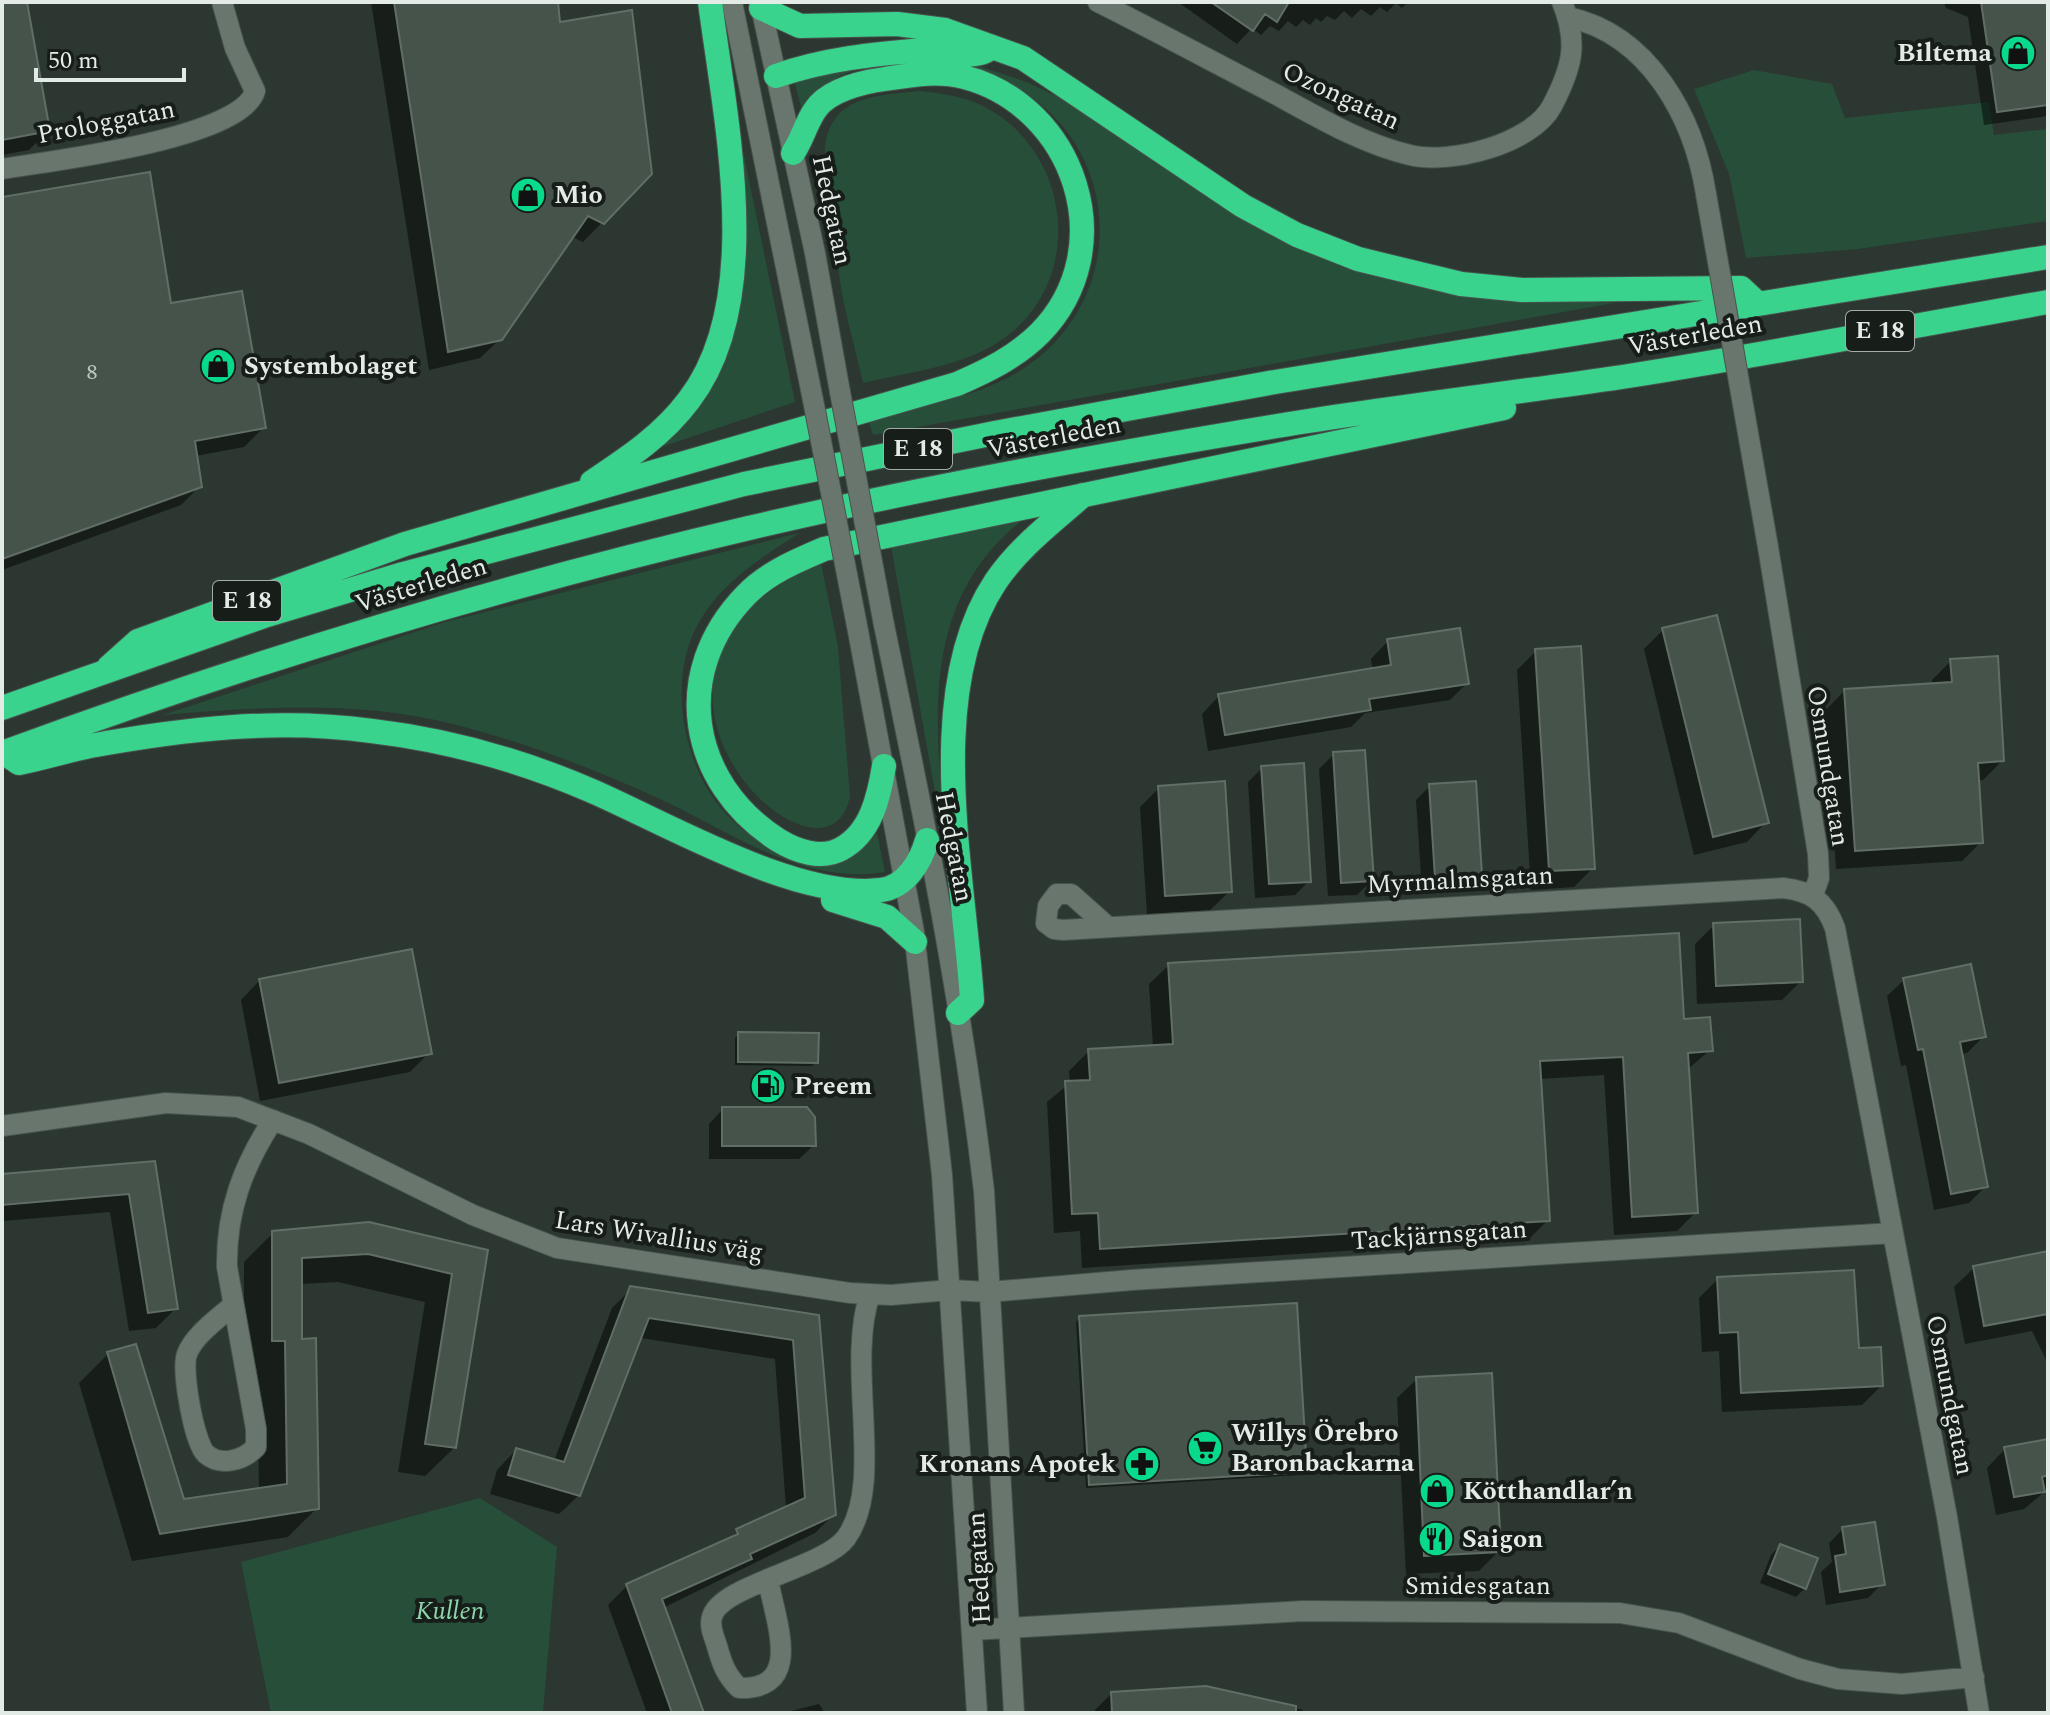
<svg xmlns="http://www.w3.org/2000/svg" width="2050" height="1715" viewBox="0 0 2050 1715" font-family="Spectral,serif">
<style>
.green{fill:#274e39}
.shadow{fill:#0007}
.building{fill:#46534b;stroke:#606e65;stroke-width:2}
.lines{fill:none;stroke-linecap:round;stroke-linejoin:round}
.street-casing{stroke:#49534e;stroke-width:22}
.secondary-casing{stroke:#49534e;stroke-width:22}
.highway-casing{stroke:#49534e;stroke-width:26}
.street{stroke:#68766d;stroke-width:20}
.secondary{stroke:#68766d;stroke-width:20}
.highway{stroke:#3ad38d;stroke-width:24}
.street-bridge-casing{stroke:#49534e;stroke-width:22;stroke-linecap:butt}
.secondary-bridge-casing{stroke:#49534e;stroke-width:22;stroke-linecap:butt}
.street-bridge{stroke:#68766d;stroke-width:20}
.secondary-bridge{stroke:#68766d;stroke-width:20}
.labels{text-anchor:middle;dominant-baseline:central;stroke-width:8;stroke-linejoin:round;paint-order:stroke}
.number-label{font-size:22px;fill:#bcc5bf}
.shield{fill:#171d19;stroke:#a6ada8;stroke-width:2}
.shield-label{font-size:24px;font-weight:bold;fill:#e3ebe6}
.poi-label{font-size:26px;font-weight:bold;fill:#e3ebe6;stroke:#171d19;text-anchor:start}
.street-label{font-size:26px;fill:#e3ebe6;stroke:#171d19}
.park-label{font-size:26px;font-style:italic;fill:#8cd5ab;stroke:#171d19}
</style>
<rect width="100%" height="100%" fill="#2b3730"/>
<path class="green" d="M724,60L795,402L658,448L735,318Z
M963,61L1024,81L1067,101L1214,199L1491,296L1614,303L873,435L868,419C918,407 974,398 1018,372C1125,307 1128,157 1021,90C999,77 970,75 945,71C912,65 869,62 838,77C824,84 812,97 801,108L794,79L848,64Z
M1754,70L1832,84L1845,118L1989,102L1994,135L2048,129V221L1858,249L1746,258L1729,174L1694,89Z
M920,91C943,94 965,96 985,107C1071,152 1085,277 1007,336C969,366 909,372 863,383C855,347 844,311 839,275C837,257 840,238 838,220C833,186 813,149 835,119C852,94 894,94 920,91Z
M1025,518C910,606 938,745 949,870L891,546Z
M799,533C760,559 720,583 697,626C673,672 679,732 702,779C725,826 784,870 839,862C856,859 866,845 877,833L885,872C805,886 732,833 664,801C598,770 523,742 453,724C356,700 261,707 163,715L445,622Z
M821,563L838,647L850,796C827,915 571,672 821,563Z
M480,1498L557,1547L543,1713H271L241,1562Z"/>
<path class="shadow" d="M2,2H25L48,131L29,150L2,155Z
M371,2H526L650,173L583,242L571,236L500,339L480,358L429,370Z
M1178,2H1408L1402,8L1396,3L1387,12L1380,7L1371,16L1361,9L1352,18L1344,11L1335,20L1327,16L1321,22L1316,18L1310,25L1303,20L1296,27L1288,21L1279,31L1270,26L1261,35L1252,28L1237,44Z
M1944,2H2048V116L1984,125L1968,17L1946,8Z
M2,199L169,306L263,428L244,447L195,456L200,486L181,505L2,570Z
M1663,630L1766,822L1747,842L1694,855L1644,649Z
M1388,641L1467,683L1450,700L1365,713L1351,727L1208,751L1202,714L1219,696L1373,670L1371,659Z
M1536,651L1593,868L1574,887L1531,890L1517,670Z
M1951,661L2002,761L1983,780H1977L1981,842L1962,861L1836,869L1826,710L1845,690L1932,685V680Z
M1334,754L1372,880L1357,895L1328,896L1319,769Z
M1262,768L1309,881L1295,895L1255,898L1248,782Z
M1430,786L1480,874L1466,888L1422,891L1416,800Z
M1159,788L1230,891L1210,910L1147,914L1140,807Z
M1714,925L1801,981L1782,1000L1697,1004L1695,944Z
M1169,965L1682,1021L1710,1050L1687,1070L1696,1212L1677,1231L1614,1235L1604,1075L1539,1079L1548,1220L1529,1239L1082,1268L1080,1231L1054,1233L1047,1102L1070,1083L1069,1071L1089,1051L1153,1047L1149,984Z
M260,980L429,1053L410,1072L260,1101L241,1000Z
M1904,980L1984,1036L1967,1053L1960,1054L1986,1186L1969,1203L1934,1210L1906,1065L1901,1066L1887,996Z
M739,1034L816,1062L812,1066L735,1065V1038Z
M723,1109L814,1145L799,1159H709V1124Z
M153,1164L175,1309L156,1328L129,1331L110,1212L2,1221V1176Z
M273,1233L485,1251L454,1448L425,1476L398,1472L425,1302L338,1282L300,1284L299,1341L317,1508L288,1537L132,1561L79,1383L108,1354L134,1347L182,1501L259,1490L257,1369H244V1262Z
M2048,1253V1364L2032,1331L1965,1344L1954,1287L1974,1268Z
M1718,1279L1857,1350L1881,1386L1862,1405L1722,1412L1719,1351L1702,1352L1699,1298Z
M631,1289L817,1317L834,1514L815,1533L663,1608L702,1713H647L608,1605L627,1586L727,1541L738,1531L786,1508L775,1359L641,1338L579,1495L559,1514L490,1494L497,1470L516,1450L554,1461L612,1308Z
M1080,1318L1305,1471L1301,1475L1086,1488L1076,1322Z
M1417,1379L1499,1551L1479,1571L1406,1574L1397,1398Z
M2048,1441V1489L2024,1509L1996,1515L1987,1468L2005,1449Z
M1843,1529L1882,1584L1868,1598L1826,1605L1821,1572L1832,1562L1829,1543Z
M1780,1546L1805,1588L1796,1597L1760,1583L1771,1555Z
M1206,1688L1303,1710L1302,1713H1092L1111,1694Z
M819,1704L825,1713H783Z"/>
<path class="building" d="M2,2H27L50,131L2,140Z
M394,2H558L560,22L632,10L652,174L604,224L588,216L502,340L448,352Z
M1211,2H1289L1277,22L1265,14L1253,31Z
M1981,2H2048V105L1997,112Z
M150,172L171,303L242,291L266,428L195,441L202,487L2,559V197Z
M1717,615L1769,823L1713,837L1662,628Z
M1460,628L1469,684L1369,699L1371,710L1225,735L1218,694L1391,665L1387,639Z
M1581,646L1595,869L1549,871L1535,649Z
M1998,656L2004,761L1978,763L1983,843L1855,851L1844,689L1952,682L1950,659Z
M1365,750L1374,881L1341,883L1333,752Z
M1304,763L1311,882L1269,884L1261,766Z
M1225,781L1232,892L1165,896L1158,786Z
M1476,781L1482,875L1435,878L1429,784Z
M1800,919L1803,982L1716,986L1713,923Z
M1679,933L1684,1019L1710,1017L1713,1051L1688,1053L1698,1213L1632,1217L1623,1057L1540,1061L1550,1221L1100,1249L1098,1213L1072,1214L1065,1081L1090,1080L1088,1049L1173,1044L1168,963Z
M412,949L432,1054L279,1083L259,979Z
M1971,964L1986,1037L1960,1042L1988,1187L1951,1194L1923,1049L1918,1050L1903,978Z
M738,1032L819,1033L818,1063L738,1062Z
M722,1107H807L815,1117L816,1146H722Z
M155,1161L178,1309L148,1313L129,1194L2,1205V1174Z
M369,1222L488,1250L456,1448L425,1444L452,1274L368,1254L302,1258V1339L316,1338L319,1509L160,1534L107,1352L136,1344L184,1499L287,1484L285,1341H272V1231Z
M2048,1251V1314L1984,1326L1973,1266Z
M1854,1270L1859,1348L1881,1347L1883,1386L1741,1393L1738,1332L1720,1333L1717,1277Z
M630,1286L819,1315L836,1515L750,1554L752,1559L662,1599L704,1713H672L626,1584L738,1534L736,1529L805,1498L793,1340L649,1318L580,1496L508,1475L516,1448L564,1462Z
M1297,1303L1307,1472L1089,1485L1079,1316Z
M1492,1373L1501,1552L1424,1556L1416,1377Z
M2048,1439V1475L2042,1477L2045,1492L2014,1497L2004,1447Z
M1875,1522L1885,1585L1840,1592L1835,1556L1846,1554L1842,1527Z
M1780,1544L1818,1558L1806,1589L1768,1574Z
M1206,1686L1296,1706V1713H1112L1111,1692Z"/>
<g class="lines">
<defs>
<path id="street" d="M1098,2C1158,32 1217,64 1277,95C1319,118 1363,144 1410,155C1450,165 1532,144 1552,106C1572,68 1579,43 1562,2
M1568,17C1650,35 1694,118 1706,194
M2,169C50,161 241,139 255,91L235,48L222,2
M1768,547L1818,854L1819,878L1813,895
M1108,927L1071,894H1057L1048,906L1046,923L1054,929L1063,930L1783,888C1811,891 1825,901 1835,928L1947,1517L1979,1713
M2,1126L166,1103L238,1107L309,1134L473,1215L557,1248L850,1293L891,1295L950,1290
M989,1292L1132,1280L1893,1233
M233,1305C219,1318 194,1335 187,1354C181,1369 194,1443 206,1454C221,1467 244,1460 256,1447V1429L227,1267C226,1211 243,1166 273,1120
M768,1579C775,1621 805,1690 739,1688C726,1675 722,1664 717,1646C714,1636 709,1627 712,1617C720,1585 824,1568 846,1538C886,1483 845,1368 870,1294
M972,1630L1303,1611L1620,1613L1679,1623L1800,1669L1838,1679L1902,1684L1974,1677"/>
<path id="secondary" d="M732,2L813,400
M760,2L815,253L840,392
M884,625C923,812 962,1001 984,1191L1014,1713
M858,631L914,932L942,1175L977,1713
M950,1290L989,1292"/>
<path id="highway" d="M761,8L800,26L897,24L945,30L1023,58L1243,206L1297,235L1358,259L1461,284L1522,290L1741,288L1756,302
M776,76C824,59 874,54 924,50C943,48 969,60 986,51
M592,482C628,458 663,435 689,400C766,300 725,119 710,2
M109,667L138,641L405,544L957,384C987,371 1016,357 1040,333C1123,248 1075,106 964,77C938,70 911,75 885,79C863,82 828,90 815,110C806,123 802,140 793,153
M2,708L267,615L403,574L744,484L995,433L1275,382L2048,257
M3,752L19,763C43,758 66,751 90,746C183,729 277,718 372,731C447,740 523,761 592,791C670,825 797,900 881,890C906,887 921,861 927,840
M2,753C247,663 495,587 749,528C923,487 1101,455 1277,426C1392,407 1507,394 1622,377C1764,355 1906,327 2048,302
M884,766C879,797 871,833 841,849C821,860 796,851 778,840C689,783 670,673 746,595C767,573 796,561 824,549L1504,408
M833,900L887,917L915,942
M958,1013L972,1000C964,874 922,691 996,581C1019,547 1053,522 1083,495"/>
</defs>
<use href="#street" class="street-casing"/>
<use href="#secondary" class="secondary-casing"/>
<use href="#highway" class="highway-casing"/>
<use href="#street" class="street"/>
<use href="#secondary" class="secondary"/>
<use href="#highway" class="highway"/>
<defs>
<path id="street-bridge" d="M1706,194L1768,547"/>
<path id="secondary-bridge" d="M840,392L884,625
M813,400L858,631"/>
</defs>
<use href="#street-bridge" class="street-bridge-casing"/>
<use href="#secondary-bridge" class="secondary-bridge-casing"/>
<use href="#street-bridge" class="street-bridge"/>
<use href="#secondary-bridge" class="secondary-bridge"/>
</g>
<defs>
<symbol id="shop-disc" viewBox="-11 -11 22 22"><circle r="9.5" fill="#08d98b" stroke="#171d19"/><path d="M-5-2.5h2.3a2.7 3.5 0 0 1 5.4 0H5L5.5 6h-11ZM-1.5-2.5h3a1.5 2.3 0 0 0-3 0Z" fill="#111"/></symbol>
<symbol id="fuel-disc" viewBox="-11 -11 22 22"><circle r="9.5" fill="#08d98b" stroke="#171d19"/><path d="M-5.5-6h7V0h2V4h1.3V-2.5L3-4.5l.8-.8L6-3V5H2.5V1h-1V6h-7ZM-4.2-4.7v3.2H.2V-4.7Z" fill="#111"/></symbol>
<symbol id="supermarket-disc" viewBox="-11 -11 22 22"><circle r="9.5" fill="#08d98b" stroke="#171d19"/><path d="M-6-5.5h2.5l.6 2H6L4.5 2H-2.5L-4.4-4H-6ZM-1.5 3.2a1.3 1.3 0 1 0 .1 0ZM3 3.2a1.3 1.3 0 1 0 .1 0Z" fill="#111"/></symbol>
<symbol id="pharmacy-disc" viewBox="-11 -11 22 22"><circle r="9.5" fill="#08d98b" stroke="#171d19"/><path d="M-2-6h4v4h4v4h-4v4h-4v-4h-4v-4h4Z" fill="#111"/></symbol>
<symbol id="restaurant-disc" viewBox="-11 -11 22 22"><circle r="9.5" fill="#08d98b" stroke="#171d19"/><path d="M-5-6h1v4h1v-4h1v4h1v-4h1v5L-1.5 .5V6h-2V.5L-5-1ZM5-6V6H3V1.5H1.5Q1.5-4 5-6Z" fill="#111"/></symbol>
</defs>
<g fill-rule="evenodd">
<use href="#shop-disc" x="1998" y="33" width="40" height="40"/>
<use href="#shop-disc" x="508" y="175" width="40" height="40"/>
<use href="#shop-disc" x="198" y="346" width="40" height="40"/>
<use href="#fuel-disc" x="748" y="1066" width="40" height="40"/>
<use href="#supermarket-disc" x="1185" y="1428" width="40" height="40"/>
<use href="#pharmacy-disc" x="1122" y="1444" width="40" height="40"/>
<use href="#shop-disc" x="1417" y="1471" width="40" height="40"/>
<use href="#restaurant-disc" x="1416" y="1519" width="40" height="40"/>
</g>
<g class="labels">
<g class="number-label">
<text x="92" y="372">8</text>
</g>
<g class="shield">
<rect x="1846" y="311" width="68" height="40" rx="6"/>
<rect x="884" y="429" width="68" height="40" rx="6"/>
<rect x="213" y="581" width="68" height="40" rx="6"/>
</g>
<g class="shield-label">
<text x="1880" y="331">E 18</text>
<text x="918" y="449">E 18</text>
<text x="247" y="601">E 18</text>
</g>
<g class="poi-label">
<text x="1992" y="53" text-anchor="end">Biltema</text>
<text x="554" y="195">Mio</text>
<text x="244" y="366">Systembolaget</text>
<text x="794" y="1086">Preem</text>
<text x="1231" y="1433">Willys Örebro<tspan x="1231" dy="30">Baronbackarna</tspan></text>
<text x="1116" y="1464" text-anchor="end">Kronans Apotek</text>
<text x="1463" y="1491">Kötthandlar’n</text>
<text x="1462" y="1539">Saigon</text>
</g>
<g class="street-label">
<text transform="translate(1341 96) rotate(25)">Ozongatan</text>
<text transform="translate(106 122) rotate(-11)">Prologgatan</text>
<text transform="translate(832 210) rotate(78)">Hedgatan</text>
<text transform="translate(1695 335) rotate(-10)">Västerleden</text>
<text transform="translate(1054 437) rotate(-11)">Västerleden</text>
<text transform="translate(421 585) rotate(-17)">Västerleden</text>
<text transform="translate(1828 766) rotate(81)">Osmundgatan</text>
<text transform="translate(954 847) rotate(79)">Hedgatan</text>
<text transform="translate(1460 880) rotate(-3)">Myrmalmsgatan</text>
<text transform="translate(1439 1235) rotate(-4)">Tackjärnsgatan</text>
<text transform="translate(659 1236) rotate(9)">Lars Wivallius väg</text>
<text transform="translate(1950 1395) rotate(79)">Osmundgatan</text>
<text transform="translate(979 1568) rotate(-93)">Hedgatan</text>
<text x="1478" y="1586">Smidesgatan</text>
</g>
<g class="park-label">
<text x="450" y="1611">Kullen</text>
</g>
</g>
<rect width="2050" height="1715" fill="none" stroke="#e3ebe6" stroke-width="8"/>
<path d="M36 68v12h148v-12" fill="none" stroke="#e3ebe6" stroke-width="4"/>
<text x="48" y="68" font-size="24" fill="#e3ebe6" stroke="#171d19" stroke-width="6" paint-order="stroke">50 m</text>
</svg>
